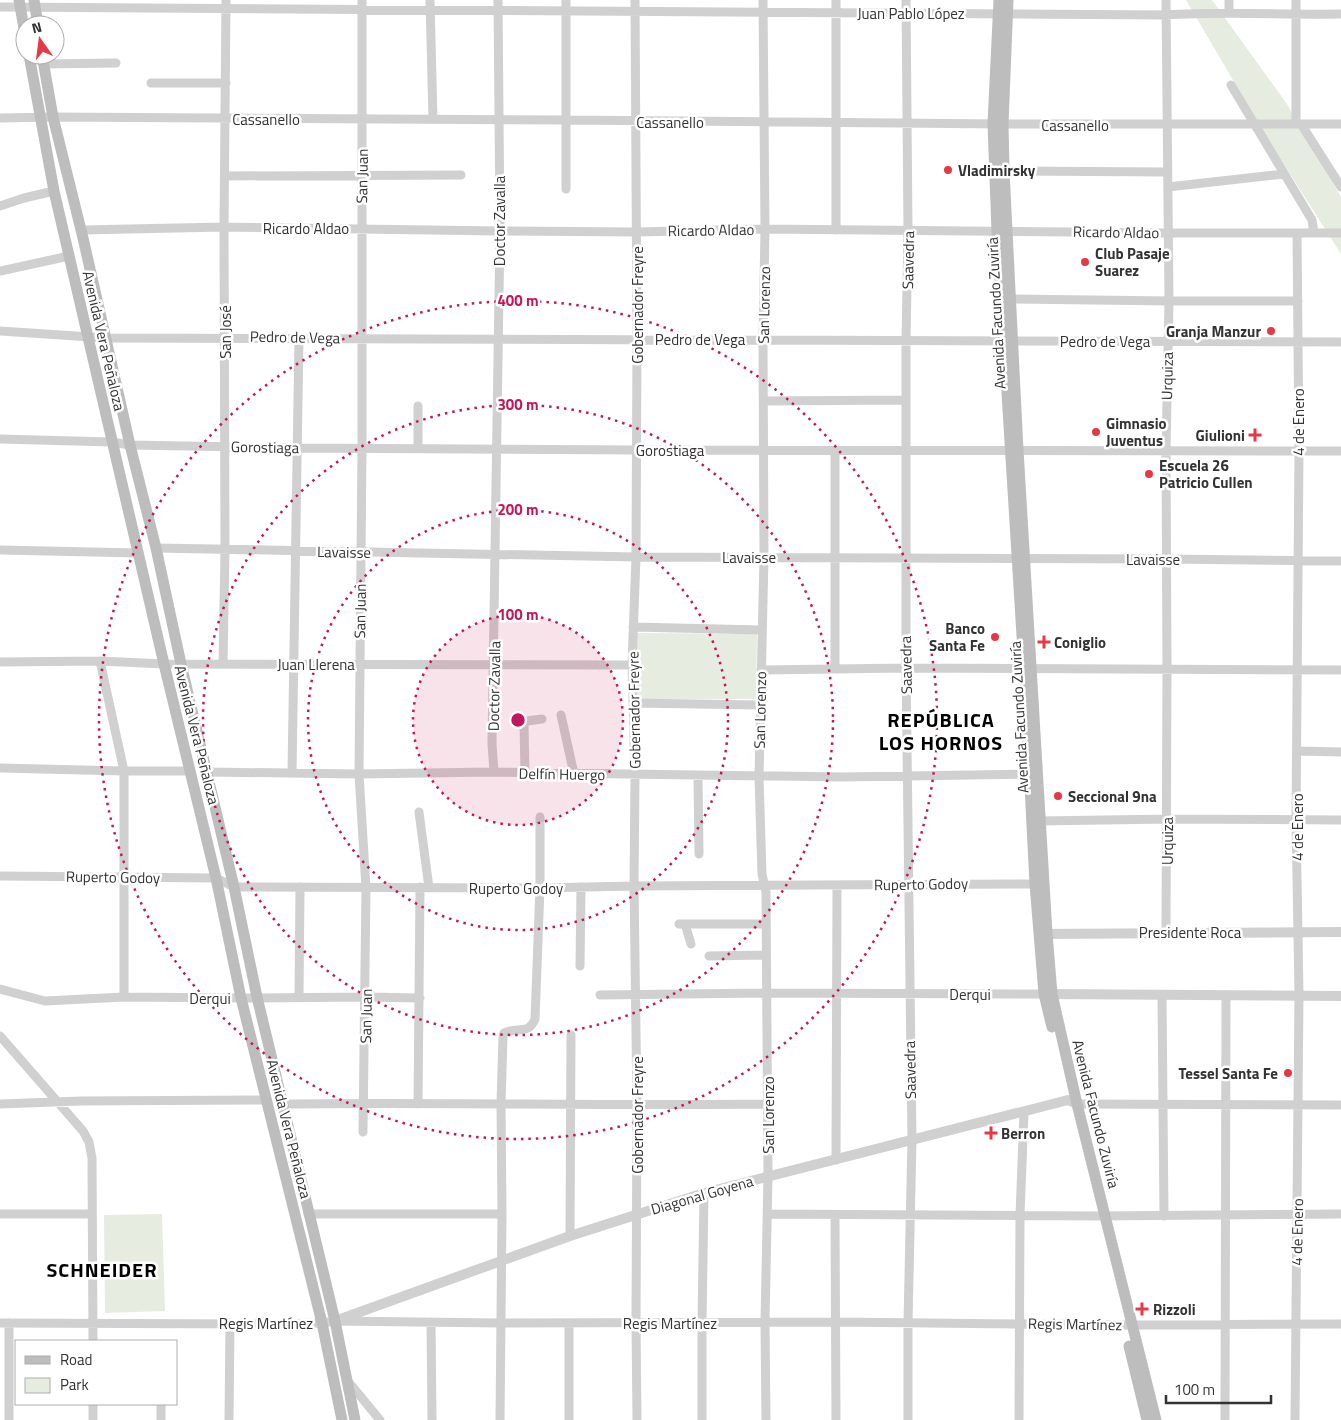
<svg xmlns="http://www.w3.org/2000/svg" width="1341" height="1420" viewBox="0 0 1341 1420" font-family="'Titillium Web',sans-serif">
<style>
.green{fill:#e6ecdf}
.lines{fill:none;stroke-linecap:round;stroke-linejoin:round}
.minor{stroke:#d0d0d0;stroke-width:9}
.tertiary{stroke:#d0d0d0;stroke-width:10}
.secondary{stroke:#bdbdbd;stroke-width:11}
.ring{fill:none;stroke:#c2185b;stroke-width:2.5;stroke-dasharray:2.5 5}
.poi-dot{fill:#e63946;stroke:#fff;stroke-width:2}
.labels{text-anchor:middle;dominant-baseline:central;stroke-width:5;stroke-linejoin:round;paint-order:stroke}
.street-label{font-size:15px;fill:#333;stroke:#fff}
.poi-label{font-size:15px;font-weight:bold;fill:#333;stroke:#fff;text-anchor:start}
.district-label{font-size:20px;font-weight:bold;letter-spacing:1px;fill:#000;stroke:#fff}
.centre{fill:#c2185b;stroke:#fff;stroke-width:2.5}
.ring-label{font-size:15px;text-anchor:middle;font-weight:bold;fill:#c2185b;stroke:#fff;stroke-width:5;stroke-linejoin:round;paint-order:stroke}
</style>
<rect width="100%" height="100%" fill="#fff"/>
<path class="green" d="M1186,0H1212L1287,104L1341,197V254L1264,133Z
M635,633L757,634L756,699H635Z
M162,1214L165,1311L105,1313L104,1215Z"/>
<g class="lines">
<path class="minor" d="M362,0V448L359,774L366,888L363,1132
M430,0L433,119
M635,0L637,339L636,557L632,665L635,775L634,886L637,1106L636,1323L637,1420
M763,0L765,229L763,339L764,557L759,777L762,874L766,892L768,1176L765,1322L766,1420
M906,0L908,231L906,341V668L912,1139L908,1323V1420
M1166,0L1169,301L1166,450L1167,668L1166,932
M1296,0V124
M0,7L1166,15C1224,11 1283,15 1341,14
M1229,13V0
M44,64L116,63
M151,83H226
M1231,85L1312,220L1314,233
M0,118L53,117L566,120L1003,124H1341
M1301,124L1341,187
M1004,171L1167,172
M225,176L461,175
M1168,187L1284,174
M566,189V0
M0,206L24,198L54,191
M81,230L224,227L500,231L637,232L765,229L1168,233H1341
M836,230V0
M0,271L69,256
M1010,299L1169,301H1298
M0,331L106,338L1341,342
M764,401L906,400
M0,439L112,442L130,445L297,448L637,450L1341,451
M418,448V406
M835,451V669
M156,548L636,557L1167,559L1341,561
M0,550L139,553
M633,627L761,630
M100,661L124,771V997
M0,662L100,661L164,664L632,665
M223,664L225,550L224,227L226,0
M761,670L906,668L1341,670
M633,703L759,705
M561,715L574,774
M1298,751L1341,752
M0,768L124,771H191
M207,772L359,774L491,772L841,777L1034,774
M494,772L492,744L500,231L498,0
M292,773L299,337
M525,773L524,724L527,721L542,719
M698,776L699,854
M419,812L429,888
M1040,821L1167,819L1341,820
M0,876L216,878L234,887L540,888L634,886L1035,884
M679,924H766
M685,924L691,944
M709,956L766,955
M580,966L581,887
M0,989L45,1001L124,997L241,998L366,997L420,998
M600,995L767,993L1044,994
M1162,995L1164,1216
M299,997L300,887
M0,1036L83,1131L89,1142L92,1158L93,1341
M0,1104L81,1101L265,1100
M282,1104C444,1102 606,1106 768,1104
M418,1104L420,887
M1077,1104L1341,1105
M836,1160L837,885
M0,1214H91
M308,1214H502
M768,1214L1097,1216L1341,1214
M835,1215L836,1420
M570,1236L571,1035
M431,1322L432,1420
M0,1323L271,1324L322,1323L335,1321L500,1323L836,1322L1124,1325L1341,1324
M9,1323V1420
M347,1380L380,1420
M161,1404V1420
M93,1420V1404
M229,1420L230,1323
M500,1420L502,1214L501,1104L503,1037L504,1033C517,1026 528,1036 535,1019L540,888V817
M569,1420V1323
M702,1420V1323L704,1193
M1019,1420L1020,1215L1024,1112
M1225,1420L1226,995
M1295,1420L1299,995L1296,819L1299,451L1297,233"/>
<path class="tertiary" d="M1040,934L1341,932
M1045,994L1341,996
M335,1321L570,1236L704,1193L1068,1100L1077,1104"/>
<path class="secondary" d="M19,0L25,34
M34,0L38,25
M999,0L993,124L997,231L1024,668L1035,884L1044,994L1052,1027
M1008,0L1003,124L1004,171L1018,450L1047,933L1052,994L1077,1104L1156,1420
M29,55L54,191L164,664L216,878L241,998L322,1323L342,1420
M42,55L53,117L83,238L130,445L156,548L181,664L234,887L257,997L335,1321L355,1420
M1129,1346L1147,1420"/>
</g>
<circle cx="518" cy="720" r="105" fill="#c2185b" fill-opacity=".12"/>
<g class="ring">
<circle cx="518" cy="720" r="105"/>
<circle cx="518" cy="720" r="210"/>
<circle cx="518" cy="720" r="315"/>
<circle cx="518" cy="720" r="419"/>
</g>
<g class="poi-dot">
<circle cx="948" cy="170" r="5"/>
<circle cx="1085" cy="262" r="5"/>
<circle cx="1271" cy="331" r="5"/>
<circle cx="1096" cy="432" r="5"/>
<path d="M1252.5 427.5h5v5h5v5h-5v5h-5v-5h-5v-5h5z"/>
<circle cx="1149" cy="474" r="5"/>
<circle cx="995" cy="637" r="5"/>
<path d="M1041.5 634.5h5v5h5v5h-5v5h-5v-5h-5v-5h5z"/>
<circle cx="1058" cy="796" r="5"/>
<circle cx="1288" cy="1073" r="5"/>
<path d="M988.5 1125.5h5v5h5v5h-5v5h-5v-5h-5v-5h5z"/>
<path d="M1139.5 1301.5h5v5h5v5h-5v5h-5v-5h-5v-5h5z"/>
</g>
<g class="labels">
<g class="street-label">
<text x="911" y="13">Juan Pablo López</text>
<text x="266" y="119">Cassanello</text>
<text x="670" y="122">Cassanello</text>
<text x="1075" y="125">Cassanello</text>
<text transform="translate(362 176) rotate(-89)">San Juan</text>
<text transform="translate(499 221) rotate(-90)">Doctor Zavalla</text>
<text x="306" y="228">Ricardo Aldao</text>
<text transform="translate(711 230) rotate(-1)">Ricardo Aldao</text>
<text transform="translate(1116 232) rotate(1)">Ricardo Aldao</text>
<text transform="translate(908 260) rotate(-89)">Saavedra</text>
<text transform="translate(637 305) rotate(-90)">Gobernador Freyre</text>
<text transform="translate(764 305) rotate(-89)">San Lorenzo</text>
<text transform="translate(996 313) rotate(-93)">Avenida Facundo Zuviría</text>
<text transform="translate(225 332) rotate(-90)">San José</text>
<text transform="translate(295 337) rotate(1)">Pedro de Vega</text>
<text x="700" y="339">Pedro de Vega</text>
<text transform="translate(104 341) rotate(77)">Avenida Vera Peñaloza</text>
<text x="1105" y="341">Pedro de Vega</text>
<text transform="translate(1167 376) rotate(-89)">Urquiza</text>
<text transform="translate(1298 422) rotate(-90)">4 de Enero</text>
<text transform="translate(265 447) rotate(1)">Gorostiaga</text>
<text x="670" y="450">Gorostiaga</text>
<text transform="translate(344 552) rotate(1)">Lavaisse</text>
<text x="749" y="557">Lavaisse</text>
<text x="1153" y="559">Lavaisse</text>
<text transform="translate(360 611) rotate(-89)">San Juan</text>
<text x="316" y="664">Juan Llerena</text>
<text transform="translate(906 665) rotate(-91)">Saavedra</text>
<text transform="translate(494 686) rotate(-89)">Doctor Zavalla</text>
<text transform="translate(634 710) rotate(-91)">Gobernador Freyre</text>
<text transform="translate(760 710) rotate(-89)">San Lorenzo</text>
<text transform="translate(1019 717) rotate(-93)">Avenida Facundo Zuviría</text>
<text transform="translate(197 735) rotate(76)">Avenida Vera Peñaloza</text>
<text transform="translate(562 774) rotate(1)">Delfín Huergo</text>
<text transform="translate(1297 827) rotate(-90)">4 de Enero</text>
<text transform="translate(1167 841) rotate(-90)">Urquiza</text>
<text transform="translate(113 877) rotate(1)">Ruperto Godoy</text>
<text transform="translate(921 884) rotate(-1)">Ruperto Godoy</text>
<text x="516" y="888">Ruperto Godoy</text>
<text x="1190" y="932">Presidente Roca</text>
<text x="970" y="994">Derqui</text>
<text x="210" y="998">Derqui</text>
<text transform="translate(366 1016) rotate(-89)">San Juan</text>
<text transform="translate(910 1070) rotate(-91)">Saavedra</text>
<text transform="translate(1096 1114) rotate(76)">Avenida Facundo Zuviría</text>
<text transform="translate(637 1115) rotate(-90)">Gobernador Freyre</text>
<text transform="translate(768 1115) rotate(-90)">San Lorenzo</text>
<text transform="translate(289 1129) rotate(76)">Avenida Vera Peñaloza</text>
<text transform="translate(702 1195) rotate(-16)">Diagonal Goyena</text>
<text transform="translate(1297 1232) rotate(-89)">4 de Enero</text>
<text x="266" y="1323">Regis Martínez</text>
<text x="670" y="1323">Regis Martínez</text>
<text transform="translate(1075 1324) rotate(1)">Regis Martínez</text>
</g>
<g class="poi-label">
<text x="958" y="170">Vladimirsky</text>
<text x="1095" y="253">Club Pasaje<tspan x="1095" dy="17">Suarez</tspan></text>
<text x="1261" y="331" text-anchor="end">Granja Manzur</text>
<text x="1106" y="423">Gimnasio<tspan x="1106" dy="17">Juventus</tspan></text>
<text x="1245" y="435" text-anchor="end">Giulioni</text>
<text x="1159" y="465">Escuela 26<tspan x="1159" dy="17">Patricio Cullen</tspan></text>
<text x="985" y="628" text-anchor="end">Banco<tspan x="985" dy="17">Santa Fe</tspan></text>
<text x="1054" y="642">Coniglio</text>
<text x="1068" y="796">Seccional 9na</text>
<text x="1278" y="1073" text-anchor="end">Tessel Santa Fe</text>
<text x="1001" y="1133">Berron</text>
<text x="1153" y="1309">Rizzoli</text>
</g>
<g class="district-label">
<text x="941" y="719">REPÚBLICA<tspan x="941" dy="23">LOS HORNOS</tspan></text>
<text x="102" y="1269">SCHNEIDER</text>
</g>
</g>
<circle cx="518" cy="720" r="8" class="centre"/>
<g class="ring-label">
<text x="518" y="306">400 m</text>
<text x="518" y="410">300 m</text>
<text x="518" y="515">200 m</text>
<text x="518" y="620">100 m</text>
</g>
<rect x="15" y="1340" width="162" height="65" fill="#ffffff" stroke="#adadad"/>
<rect x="25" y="1356" width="25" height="8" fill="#bdbdbd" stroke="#adadad"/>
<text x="60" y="1365" font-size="15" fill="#333333">Road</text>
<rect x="25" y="1378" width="25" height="15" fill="#e6ecdf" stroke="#adadad"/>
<text x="60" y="1390" font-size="15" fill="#333333">Park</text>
<g transform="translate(40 40) rotate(346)"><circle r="24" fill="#ffffff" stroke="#adadad"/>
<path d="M0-4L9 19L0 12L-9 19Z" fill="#e63946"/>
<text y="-8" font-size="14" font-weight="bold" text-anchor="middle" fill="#333333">N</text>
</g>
<path d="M1166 1395v8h105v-8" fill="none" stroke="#333333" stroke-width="2.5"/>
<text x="1174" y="1395" font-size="15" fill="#333333" stroke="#ffffff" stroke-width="4" paint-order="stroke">100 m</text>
</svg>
